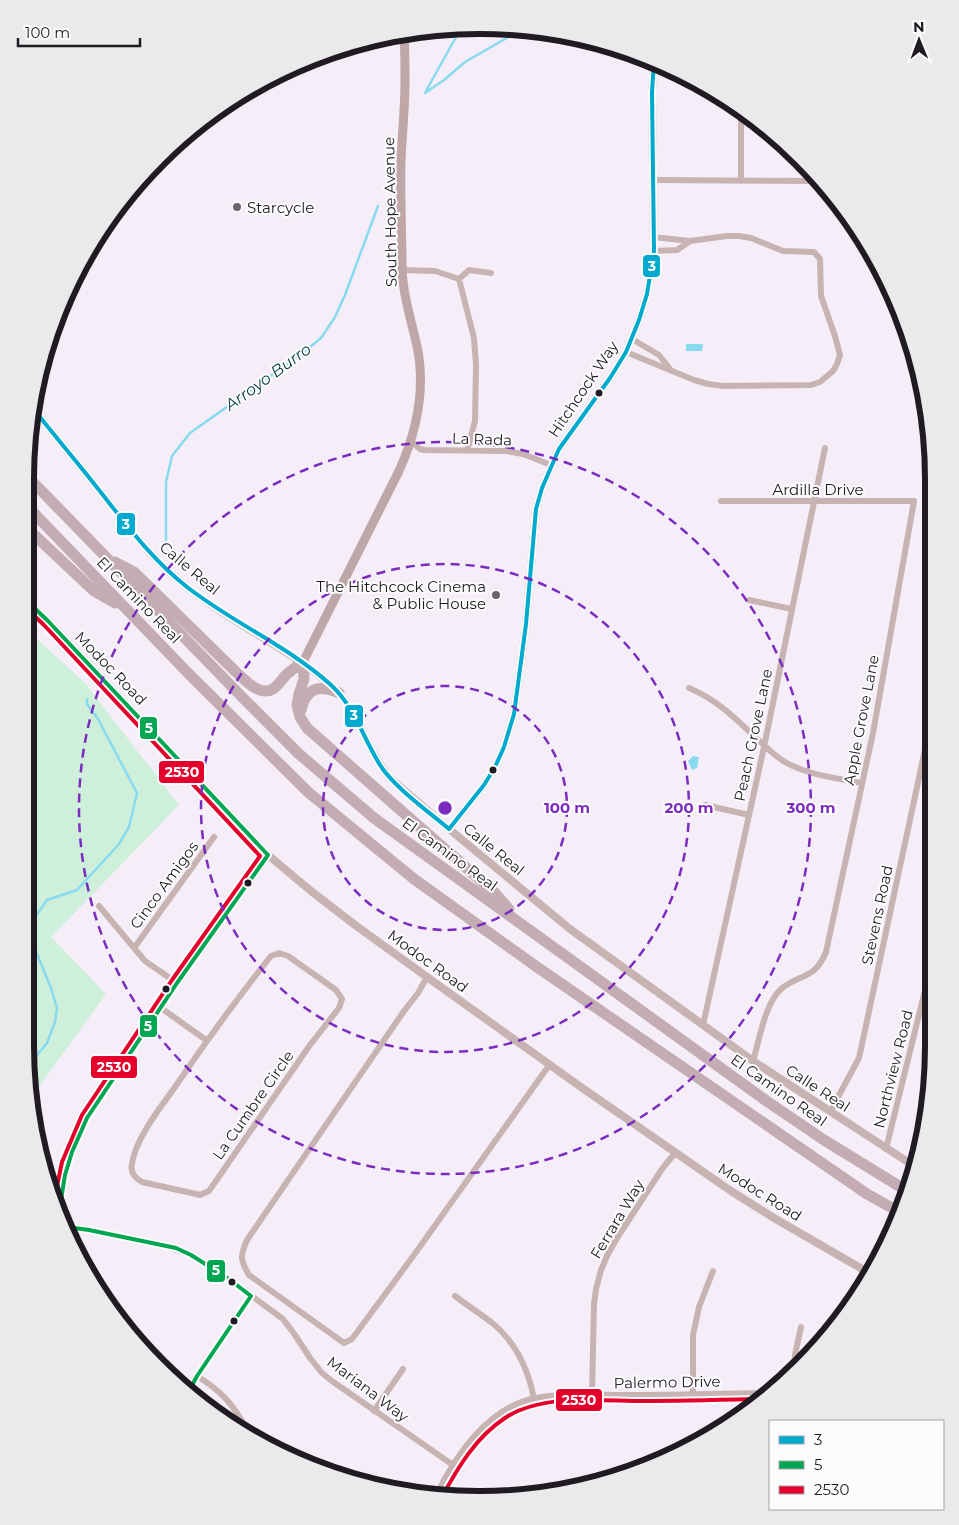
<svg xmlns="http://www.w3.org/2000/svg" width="959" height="1525" viewBox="0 0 959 1525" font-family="Montserrat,sans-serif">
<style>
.green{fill:#ceefd9}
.water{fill:#88dbef}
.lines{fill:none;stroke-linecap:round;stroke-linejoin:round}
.stream{stroke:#88dbef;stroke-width:2.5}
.minor{stroke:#c8b3b3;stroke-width:6}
.tertiary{stroke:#c8b3b3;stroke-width:8}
.secondary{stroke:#bfa7a7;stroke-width:9}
.motorway{stroke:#c4adb2;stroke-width:11}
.bus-1-casing{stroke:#fcfcfc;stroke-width:8}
.bus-2-casing{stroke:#fcfcfc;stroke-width:8}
.bus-3-casing{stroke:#fcfcfc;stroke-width:8}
.bus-1{stroke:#00a9ce;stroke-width:4}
.bus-2{stroke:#00a651;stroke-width:4}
.bus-3{stroke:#e4002b;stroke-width:4}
.ring{fill:none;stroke:#7b2cbf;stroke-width:2.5;stroke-dasharray:9 6}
.poi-dot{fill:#6b646e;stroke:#fcfcfc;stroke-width:2}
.bus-dot{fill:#201a23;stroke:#fcfcfc;stroke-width:2}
.labels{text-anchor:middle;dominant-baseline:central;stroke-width:4;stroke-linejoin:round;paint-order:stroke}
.poi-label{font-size:15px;fill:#201a23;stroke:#fcfcfc;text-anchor:start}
.street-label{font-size:15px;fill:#201a23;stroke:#fcfcfc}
.water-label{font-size:16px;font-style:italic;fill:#003a44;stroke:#fcfcfc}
.rim{fill:none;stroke:#201a23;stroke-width:6}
.centre{fill:#7b2cbf;stroke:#fcfcfc;stroke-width:2.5}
.ring-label{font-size:15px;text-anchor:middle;font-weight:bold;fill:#7b2cbf;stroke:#fcfcfc;stroke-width:4;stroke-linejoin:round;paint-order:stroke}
.line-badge{stroke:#fcfcfc;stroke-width:2}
.badge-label{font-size:14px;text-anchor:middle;font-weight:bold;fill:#fff}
</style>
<rect width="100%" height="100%" fill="#f5eef9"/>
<path class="green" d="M28,631L85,683L179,805L51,937L106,994L33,1095L25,1045Z"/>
<path class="water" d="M686,344H703L702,351H686Z
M693,756L699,757L697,768L692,770L688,761Z"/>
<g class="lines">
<path class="stream" d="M426,91L461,28
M425,93L444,80L465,62L510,36L529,29
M166,541V482L172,456L190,433L299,356L321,338L335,317L345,295L378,206
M28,1066L47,1043L55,1022L57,1008L51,988L33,944L36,916L47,900L77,890L119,844L129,827L137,793L98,719L87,704V699"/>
<path class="minor" d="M653,180L822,181
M741,181V110
M654,251L677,250L690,241
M402,270L435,271L459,279L474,338L476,365L475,421L467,451
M459,279L469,270L491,273
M632,339L659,355L670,369
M626,352L694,380L708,384L723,386L811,385L820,382L833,371L837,364L840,355L835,336L821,296L820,259L814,252L783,251L751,238L739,236H727L690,241L653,237
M412,442L420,449L424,450L506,451L523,454L551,465
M721,501H914L873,733L826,952C814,981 799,973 780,990C765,1004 759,1041 753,1061
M749,600L792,609
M689,688C715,699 732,715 753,735C763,744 773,755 785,762C807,775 837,778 862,783
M705,805L749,815
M99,906L145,961L177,983
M134,948L214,837
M279,953L288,956L336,990L342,999L339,1008L310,1045L209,1191L200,1195L196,1194L142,1182C135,1178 130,1172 132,1164C135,1140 159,1109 173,1090C204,1044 236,1000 271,956Z
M427,977L418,993L404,1011L247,1240C240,1256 240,1260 249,1275L344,1343L352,1339L414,1255L550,1064
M161,1008L206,1040
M703,1025L764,747L825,448
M830,1112L859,1058L932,717
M886,1149L931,966
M59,1212C60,1178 73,1148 87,1118L177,983L260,868L268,855
M67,1227L89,1230L163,1245L191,1255L226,1277L283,1319L295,1335L310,1358L322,1373L332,1381L453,1465
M455,1296C467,1305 479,1313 491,1322C515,1341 528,1368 534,1399
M794,1365L795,1355L801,1327
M197,1376C221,1391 231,1402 245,1426
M189,1391L197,1376L251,1296
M693,1394V1335L699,1307L713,1271
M592,1395L594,1304L596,1289L601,1270L607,1256L617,1238L662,1169L675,1153
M374,1411L403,1369
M436,1496C455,1456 488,1407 536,1398C566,1393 597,1395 627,1395C673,1395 718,1394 764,1393"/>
<path class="tertiary" d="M32,407C54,435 77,462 99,490C123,520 146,552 176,578C205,603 238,622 270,642C292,656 313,669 332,686C359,711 366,750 390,778L449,829L570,929L753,1061L914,1166
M28,602L48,621L268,855L311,891L355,925L427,977L578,1085L731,1191L774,1218L869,1273
M449,829L484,785L495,767L504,747L514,714L526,624L536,509L542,488L559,449L610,378L626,352L639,320L647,294L654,251L652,92L654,62"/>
<path class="secondary" d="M303,662L399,471C417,431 426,389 417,346C411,320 403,295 402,268C402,232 400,197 401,161C402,135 405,108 405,82C405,65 405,49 404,33"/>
<path class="motorway" d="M29,478L245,700L299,754L374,818L768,1102L824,1140L907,1191
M28,507L188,673L308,792L414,879L537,967L867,1194L901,1213
M28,529L94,591L115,603
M115,562L134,572L236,672C245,680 260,697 273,689C279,685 282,679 287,674C292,670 297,666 303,662
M303,662L304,679L299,694L297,705L300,717L307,728L495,893L509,909
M301,710C306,688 319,684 339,693"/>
<defs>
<path id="bus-1" d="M32,407C54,435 77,462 99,490C126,524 152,560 187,587C233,623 288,646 331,685C356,708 364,741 382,768C397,789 429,812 449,829
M449,829L484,785L495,767L504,747L514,714L526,624L536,509L542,488L559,449L610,378L626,352L639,320L647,294L654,251L652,92L654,62"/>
<path id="bus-2" d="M28,602L48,621L268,855
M59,1212L65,1175L72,1152L87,1118L177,983L268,855
M67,1227L89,1230L176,1248L191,1255L226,1277L251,1296L197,1376L189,1391"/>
<path id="bus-3" d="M28,610L44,625L260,856L172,980L82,1115L62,1162L54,1201
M442,1497C458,1467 476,1437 505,1418C542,1393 601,1401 643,1401C681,1401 719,1400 758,1399"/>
</defs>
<use href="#bus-1" class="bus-1-casing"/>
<use href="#bus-2" class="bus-2-casing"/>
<use href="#bus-3" class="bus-3-casing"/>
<use href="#bus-1" class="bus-1"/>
<use href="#bus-2" class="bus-2"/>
<use href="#bus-3" class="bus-3"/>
</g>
<g class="ring">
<circle cx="445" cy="808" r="122"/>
<circle cx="445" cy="808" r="244"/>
<circle cx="445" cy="808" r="366"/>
</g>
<g class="poi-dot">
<circle cx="237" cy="207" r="5"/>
<circle cx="496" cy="595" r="5"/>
</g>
<g class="bus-dot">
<circle cx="599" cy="393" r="4.5"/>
<circle cx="493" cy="770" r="4.5"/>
<circle cx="248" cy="883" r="4.5"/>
<circle cx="166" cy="989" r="4.5"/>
<circle cx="232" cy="1282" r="4.5"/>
<circle cx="234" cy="1321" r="4.5"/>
</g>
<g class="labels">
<g class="poi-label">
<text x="247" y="207">Starcycle</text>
<text x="486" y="586" text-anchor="end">The Hitchcock Cinema<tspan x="486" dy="17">&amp; Public House</tspan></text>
</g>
<g class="street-label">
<text transform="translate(390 212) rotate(-91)">South Hope Avenue</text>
<text transform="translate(583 389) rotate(-56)">Hitchcock Way</text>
<text transform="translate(482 439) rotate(2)">La Rada</text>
<text x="818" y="489">Ardilla Drive</text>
<text transform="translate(190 568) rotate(40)">Calle Real</text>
<text transform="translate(139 600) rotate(46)">El Camino Real</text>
<text transform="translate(111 668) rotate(46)">Modoc Road</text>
<text transform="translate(861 720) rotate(-79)">Apple Grove Lane</text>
<text transform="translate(753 735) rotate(-78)">Peach Grove Lane</text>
<text transform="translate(494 849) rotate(39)">Calle Real</text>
<text transform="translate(450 854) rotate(36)">El Camino Real</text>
<text transform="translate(164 885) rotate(-54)">Cinco Amigos</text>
<text transform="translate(877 915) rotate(-78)">Stevens Road</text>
<text transform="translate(428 961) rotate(36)">Modoc Road</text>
<text transform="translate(893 1069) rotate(-76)">Northview Road</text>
<text transform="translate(818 1088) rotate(33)">Calle Real</text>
<text transform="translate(779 1090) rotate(35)">El Camino Real</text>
<text transform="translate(253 1105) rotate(-55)">La Cumbre Circle</text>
<text transform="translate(760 1192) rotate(32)">Modoc Road</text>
<text transform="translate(617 1219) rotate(-59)">Ferrara Way</text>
<text transform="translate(667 1382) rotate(-1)">Palermo Drive</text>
<text transform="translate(368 1389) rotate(37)">Mariana Way</text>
</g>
<g class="water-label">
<text transform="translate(268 377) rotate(-36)">Arroyo Burro</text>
</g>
</g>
<path d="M0 0H959V1525H0ZM479 34H480A445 445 0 0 1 925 479V1046A445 445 0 0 1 480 1491H479A445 445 0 0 1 34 1046V479A445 445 0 0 1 479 34Z" fill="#eaeaeb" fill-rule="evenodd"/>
<path class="rim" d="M479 34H480A445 445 0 0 1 925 479V1046A445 445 0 0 1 480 1491H479A445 445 0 0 1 34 1046V479A445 445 0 0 1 479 34Z"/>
<circle cx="445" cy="808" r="8" class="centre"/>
<g class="ring-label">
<text x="567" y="813">100 m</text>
<text x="689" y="813">200 m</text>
<text x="811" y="813">300 m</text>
</g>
<g class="line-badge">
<rect x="642" y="254" width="19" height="24" rx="5" fill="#00a9ce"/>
<rect x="116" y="512" width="20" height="24" rx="5" fill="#00a9ce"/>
<rect x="344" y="704" width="20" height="24" rx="5" fill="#00a9ce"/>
<rect x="139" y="716" width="19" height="24" rx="5" fill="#00a651"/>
<rect x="158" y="760" width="47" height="24" rx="5" fill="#e4002b"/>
<rect x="139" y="1014" width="19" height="24" rx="5" fill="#00a651"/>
<rect x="90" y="1055" width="48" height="24" rx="5" fill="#e4002b"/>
<rect x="206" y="1259" width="20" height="24" rx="5" fill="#00a651"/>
<rect x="555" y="1388" width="48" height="24" rx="5" fill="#e4002b"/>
</g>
<g class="badge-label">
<text x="652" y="271">3</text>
<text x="126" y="529">3</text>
<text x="354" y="720">3</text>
<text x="149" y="733">5</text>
<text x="182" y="777">2530</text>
<text x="148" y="1031">5</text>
<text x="114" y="1072">2530</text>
<text x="216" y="1275">5</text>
<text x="579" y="1405">2530</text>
</g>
<rect x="769" y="1420" width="175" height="90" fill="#fcfcfc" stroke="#a4a2a5"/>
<rect x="779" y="1436" width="25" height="8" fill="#00a9ce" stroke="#a4a2a5"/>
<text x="814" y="1445" font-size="15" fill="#201a23">3</text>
<rect x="779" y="1461" width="25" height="8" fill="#00a651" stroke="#a4a2a5"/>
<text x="814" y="1470" font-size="15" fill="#201a23">5</text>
<rect x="779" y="1486" width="25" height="8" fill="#e4002b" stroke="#a4a2a5"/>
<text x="814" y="1495" font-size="15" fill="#201a23">2530</text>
<g transform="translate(919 40) rotate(359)" stroke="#fcfcfc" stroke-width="4" paint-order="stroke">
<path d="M0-4L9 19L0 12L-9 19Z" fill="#201a23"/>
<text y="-8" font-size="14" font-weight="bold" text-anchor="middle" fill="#201a23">N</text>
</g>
<path d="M18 38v8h122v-8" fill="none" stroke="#201a23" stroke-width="2.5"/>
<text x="25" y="38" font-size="15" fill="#201a23" stroke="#fcfcfc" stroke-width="4" paint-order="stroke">100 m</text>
</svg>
